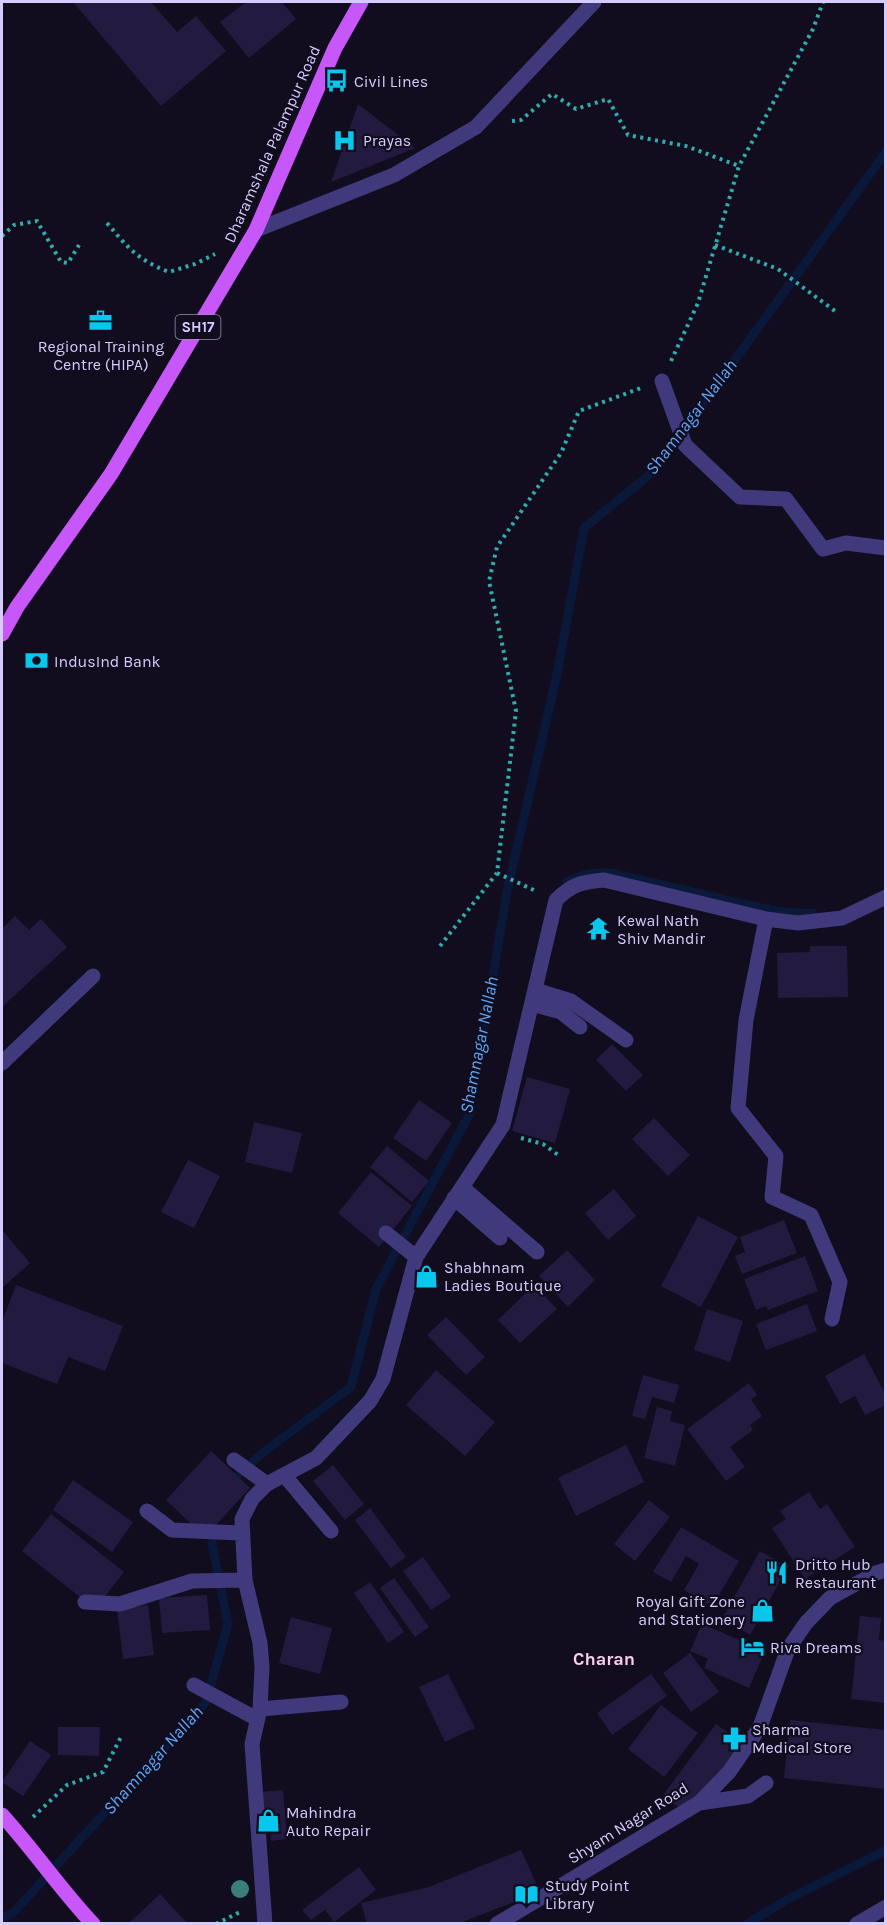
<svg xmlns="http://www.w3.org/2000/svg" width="887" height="1925" viewBox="0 0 887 1925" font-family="Karla,sans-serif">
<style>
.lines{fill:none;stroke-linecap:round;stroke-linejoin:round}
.stream{stroke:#0a183a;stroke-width:9}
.building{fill:#231a3f}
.path{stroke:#31abac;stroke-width:4;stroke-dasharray:3 4.5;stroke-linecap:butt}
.minor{stroke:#40397c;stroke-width:15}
.major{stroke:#c757f9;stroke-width:15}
.tree{fill:#3a7e79}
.labels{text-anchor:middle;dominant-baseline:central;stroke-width:4.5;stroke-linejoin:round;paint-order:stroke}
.shield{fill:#110d1e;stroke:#9a93ba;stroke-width:1.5}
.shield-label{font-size:15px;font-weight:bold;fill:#d5ccfd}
.poi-label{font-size:16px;fill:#d5ccfd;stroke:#110d1e;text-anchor:start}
.street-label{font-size:16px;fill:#d5ccfd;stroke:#110d1e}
.water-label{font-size:18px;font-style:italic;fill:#5da7fa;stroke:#110d1e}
.neighbourhood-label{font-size:18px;font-weight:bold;fill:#fdcee9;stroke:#110d1e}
</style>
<rect width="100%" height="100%" fill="#110d1e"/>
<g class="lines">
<path class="stream" d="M567,882C582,874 594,872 611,873L770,910L796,913H813
M231,1485L237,1476L265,1451L351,1387L376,1289L470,1113L507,891L557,674L584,528L654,471L886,152
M2,1918L13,1913L206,1702L228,1624L212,1544L213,1528
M747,1924L788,1899L886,1850"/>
</g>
<path class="building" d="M73,2H151L177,32L196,16L226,51L161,106Z
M246,2H282L296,19L249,58L220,22Z
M358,104L415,148L331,182Z
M15,916L29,930L41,919L67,947L3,1006L2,929Z
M810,946H847L848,997L778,998L777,953L810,952Z
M612,1044L643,1075L626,1091L596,1060Z
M527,1077L570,1089L555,1143L512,1131Z
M419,1100L452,1123L426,1161L393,1138Z
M654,1118L690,1155L668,1176L632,1139Z
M254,1122L302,1133L292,1173L245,1162Z
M387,1146L429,1181L412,1202L370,1167Z
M188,1160L220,1176L194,1228L161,1212Z
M371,1172L412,1206L379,1247L338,1213Z
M614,1189L636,1216L608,1240L585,1213Z
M698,1216L738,1237L701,1307L661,1286Z
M784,1220L797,1253L742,1274L735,1256L745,1252L740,1237Z
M2,1230L30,1263L2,1288Z
M567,1250L595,1280L568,1307L539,1276Z
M805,1256L818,1291L768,1310L766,1306L756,1310L744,1279Z
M16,1285L123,1326L105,1371L68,1357L57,1384L2,1363V1322Z
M534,1285L557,1309L520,1343L498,1320Z
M807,1304L817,1331L766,1350L756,1324Z
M707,1309L743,1321L730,1362L694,1350Z
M446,1317L485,1357L466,1375L427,1335Z
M864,1354L886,1395V1405L865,1415L855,1396L840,1404L825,1376Z
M436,1370L495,1422L465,1456L406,1405Z
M643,1375L679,1385L674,1403L652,1397L645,1419L632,1416Z
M749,1383L757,1395L751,1399L762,1416L750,1425L753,1430L730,1447L745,1467L726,1481L687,1429Z
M657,1407L672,1411L670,1421L685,1425L675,1466L644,1458Z
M626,1445L644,1482L576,1516L558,1478Z
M211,1451L250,1488L205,1537L166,1500Z
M333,1465L364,1504L345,1520L313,1481Z
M73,1480L133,1522L112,1552L53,1510Z
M809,1492L820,1509L827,1504L855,1547L805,1579L772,1528L786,1519L780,1511Z
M649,1500L670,1517L635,1561L614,1544Z
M370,1508L406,1557L391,1568L355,1520Z
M51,1514L124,1572L95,1609L22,1551Z
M681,1527L739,1561L712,1607L684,1590L699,1564L686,1556L671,1582L653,1572Z
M760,1551L788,1567L750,1635L722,1619Z
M423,1557L451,1597L431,1610L403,1571Z
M394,1578L429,1627L415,1637L380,1588Z
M370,1582L404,1632L388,1643L354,1593Z
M207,1595L210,1630L162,1633L159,1598Z
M148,1605L154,1655L123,1659L117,1609Z
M860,1616L881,1618L879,1640L886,1641L885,1703L851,1699Z
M291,1617L332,1628L320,1674L279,1663Z
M702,1624L765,1651L749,1688L704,1668L708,1659L690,1651Z
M690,1653L719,1692L691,1712L663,1673Z
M448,1674L475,1728L445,1742L419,1687Z
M651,1674L667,1696L612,1735L597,1713Z
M661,1705L698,1733L664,1777L628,1749Z
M790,1720L886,1730V1789L784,1778Z
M716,1724L745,1745L691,1817L663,1795Z
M58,1727H100L99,1756L58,1755Z
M30,1741L51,1755L23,1796L2,1782Z
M283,1790L287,1839L271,1841L269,1809H259V1792Z
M521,1850L540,1892L457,1924H367L361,1903L429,1887Z
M359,1867L376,1890L334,1922L325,1910L311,1920L302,1910Z
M160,1894L188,1924H131L130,1922Z"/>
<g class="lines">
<path class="path" d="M512,121L521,120L552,94L576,109L608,99L628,135L686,146L739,166
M107,223C128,248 138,260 169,272L195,264L215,254
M2,236L14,225L37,221L61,262L68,263L79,245
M715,245L778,269L835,311
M671,361L698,303L739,166L813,29L823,2
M497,873L536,891
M440,946L497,873L516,711L489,581L497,547L561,453L579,411L641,388
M521,1138L543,1144L561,1157
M33,1817L67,1785L103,1772L122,1735
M216,1924L242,1911"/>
<path class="minor" d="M256,230L394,175L476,127L594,2
M662,381L685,445L740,497L786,499L823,549L846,543L886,548
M766,919L746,1020L738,1108L776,1156L772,1197L811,1215L840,1282L832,1319
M535,990L571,1001L626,1040
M532,1004L561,1012L580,1027
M2,1063L93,976
M462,1187L537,1252
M454,1198L500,1238
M386,1233L416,1257
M234,1460L267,1484
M284,1475L331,1531
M147,1511L172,1530L241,1533
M85,1602L120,1604L192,1581L245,1580
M194,1685L257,1719
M260,1709L341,1702
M699,1803L748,1796L766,1783
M265,1924L252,1744L260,1709L262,1667L260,1643L245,1580L242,1519L252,1499L267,1484L316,1458L370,1401L383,1379L416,1257L503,1125L556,900C572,884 582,882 604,880L766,919L798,923L842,918L886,897
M497,1924L699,1803L729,1772L760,1727L788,1649L806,1623L830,1598L876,1573L886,1570
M857,1924L886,1907"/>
<path class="major" d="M2,634L17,607L111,474L256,230L335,48L361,2
M2,1815C34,1850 60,1889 93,1924"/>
</g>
<circle class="tree" cx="240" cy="1889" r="9"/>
<defs>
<symbol id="bus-bare" viewBox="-9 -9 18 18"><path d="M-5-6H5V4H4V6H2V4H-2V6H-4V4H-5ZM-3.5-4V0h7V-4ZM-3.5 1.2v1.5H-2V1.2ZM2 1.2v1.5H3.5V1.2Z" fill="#08c7ed" stroke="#110d1e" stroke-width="2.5" paint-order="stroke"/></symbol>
<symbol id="hospital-bare" viewBox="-9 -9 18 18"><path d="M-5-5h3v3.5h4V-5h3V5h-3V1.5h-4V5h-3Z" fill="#08c7ed" stroke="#110d1e" stroke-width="2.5" paint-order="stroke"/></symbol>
<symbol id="office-bare" viewBox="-9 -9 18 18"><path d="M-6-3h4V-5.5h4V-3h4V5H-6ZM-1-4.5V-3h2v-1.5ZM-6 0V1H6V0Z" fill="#08c7ed" stroke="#110d1e" stroke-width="2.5" paint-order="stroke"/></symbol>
<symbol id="bank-bare" viewBox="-9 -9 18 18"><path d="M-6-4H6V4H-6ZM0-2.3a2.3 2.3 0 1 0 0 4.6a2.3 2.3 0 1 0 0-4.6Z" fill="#08c7ed" stroke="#110d1e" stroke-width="2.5" paint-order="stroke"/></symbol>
<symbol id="temple-bare" viewBox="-9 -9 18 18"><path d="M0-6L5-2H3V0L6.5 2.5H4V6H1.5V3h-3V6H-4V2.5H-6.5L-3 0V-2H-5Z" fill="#08c7ed" stroke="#110d1e" stroke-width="2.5" paint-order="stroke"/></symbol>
<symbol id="shop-bare" viewBox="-9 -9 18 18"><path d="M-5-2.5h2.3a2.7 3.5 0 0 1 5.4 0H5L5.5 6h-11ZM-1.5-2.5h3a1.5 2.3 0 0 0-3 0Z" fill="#08c7ed" stroke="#110d1e" stroke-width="2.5" paint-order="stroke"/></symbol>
<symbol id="restaurant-bare" viewBox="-9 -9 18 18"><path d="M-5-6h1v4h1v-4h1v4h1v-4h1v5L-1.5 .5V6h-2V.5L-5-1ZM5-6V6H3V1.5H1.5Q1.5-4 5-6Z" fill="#08c7ed" stroke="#110d1e" stroke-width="2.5" paint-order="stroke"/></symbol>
<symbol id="hotel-bare" viewBox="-9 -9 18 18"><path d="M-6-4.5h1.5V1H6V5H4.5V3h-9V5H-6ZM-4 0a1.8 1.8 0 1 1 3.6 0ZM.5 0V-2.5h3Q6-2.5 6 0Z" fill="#08c7ed" stroke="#110d1e" stroke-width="2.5" paint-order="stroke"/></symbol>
<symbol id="pharmacy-bare" viewBox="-9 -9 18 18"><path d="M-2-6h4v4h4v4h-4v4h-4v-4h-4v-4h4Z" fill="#08c7ed" stroke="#110d1e" stroke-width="2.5" paint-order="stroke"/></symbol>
<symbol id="library-bare" viewBox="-9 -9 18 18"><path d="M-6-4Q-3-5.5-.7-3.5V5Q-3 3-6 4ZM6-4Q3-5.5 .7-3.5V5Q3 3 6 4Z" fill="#08c7ed" stroke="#110d1e" stroke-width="2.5" paint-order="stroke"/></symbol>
</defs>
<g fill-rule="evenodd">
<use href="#bus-bare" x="320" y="64" width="33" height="33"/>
<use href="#hospital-bare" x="328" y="124" width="33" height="33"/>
<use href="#office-bare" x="84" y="304" width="33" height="33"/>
<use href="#bank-bare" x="20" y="644" width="33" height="33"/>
<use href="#temple-bare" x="582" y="912" width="33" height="33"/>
<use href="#shop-bare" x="410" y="1260" width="33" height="33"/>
<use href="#restaurant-bare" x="760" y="1556" width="33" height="33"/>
<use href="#shop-bare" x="746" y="1594" width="33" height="33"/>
<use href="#hotel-bare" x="736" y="1630" width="33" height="33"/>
<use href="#pharmacy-bare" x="718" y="1722" width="33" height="33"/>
<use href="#shop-bare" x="252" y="1804" width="33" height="33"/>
<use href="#library-bare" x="510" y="1878" width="33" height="33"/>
</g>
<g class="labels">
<rect class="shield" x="175.5" y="315" width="45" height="24" rx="4.5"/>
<g class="shield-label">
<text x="198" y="327">SH17</text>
</g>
<g class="poi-label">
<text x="354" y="81">Civil Lines</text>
<text x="363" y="140">Prayas</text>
<text x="101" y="346" text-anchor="middle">Regional Training<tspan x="101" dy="18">Centre (HIPA)</tspan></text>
<text x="54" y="661">IndusInd Bank</text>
<text x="617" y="920">Kewal Nath<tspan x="617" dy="18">Shiv Mandir</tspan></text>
<text x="444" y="1267">Shabhnam<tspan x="444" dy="18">Ladies Boutique</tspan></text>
<text x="795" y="1564">Dritto Hub<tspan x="795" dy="18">Restaurant</tspan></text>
<text x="745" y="1601" text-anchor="end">Royal Gift Zone<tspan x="745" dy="18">and Stationery</tspan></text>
<text x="770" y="1647">Riva Dreams</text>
<text x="752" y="1729">Sharma<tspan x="752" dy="18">Medical Store</tspan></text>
<text x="286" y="1812">Mahindra<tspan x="286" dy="18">Auto Repair</tspan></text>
<text x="545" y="1885">Study Point<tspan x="545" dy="18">Library</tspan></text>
</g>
<g class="street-label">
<text transform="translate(272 144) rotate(-66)">Dharamshala Palampur Road</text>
<text transform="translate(628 1823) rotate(-32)">Shyam Nagar Road</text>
</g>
<g class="water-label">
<text transform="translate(691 417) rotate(-53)">Shamnagar Nallah</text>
<text transform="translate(479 1045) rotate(-79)">Shamnagar Nallah</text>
<text transform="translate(153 1760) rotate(-48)">Shamnagar Nallah</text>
</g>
<g class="neighbourhood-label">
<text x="604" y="1659">Charan</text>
</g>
</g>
<rect width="887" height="1925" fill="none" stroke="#d5ccfd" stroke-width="6"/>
</svg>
